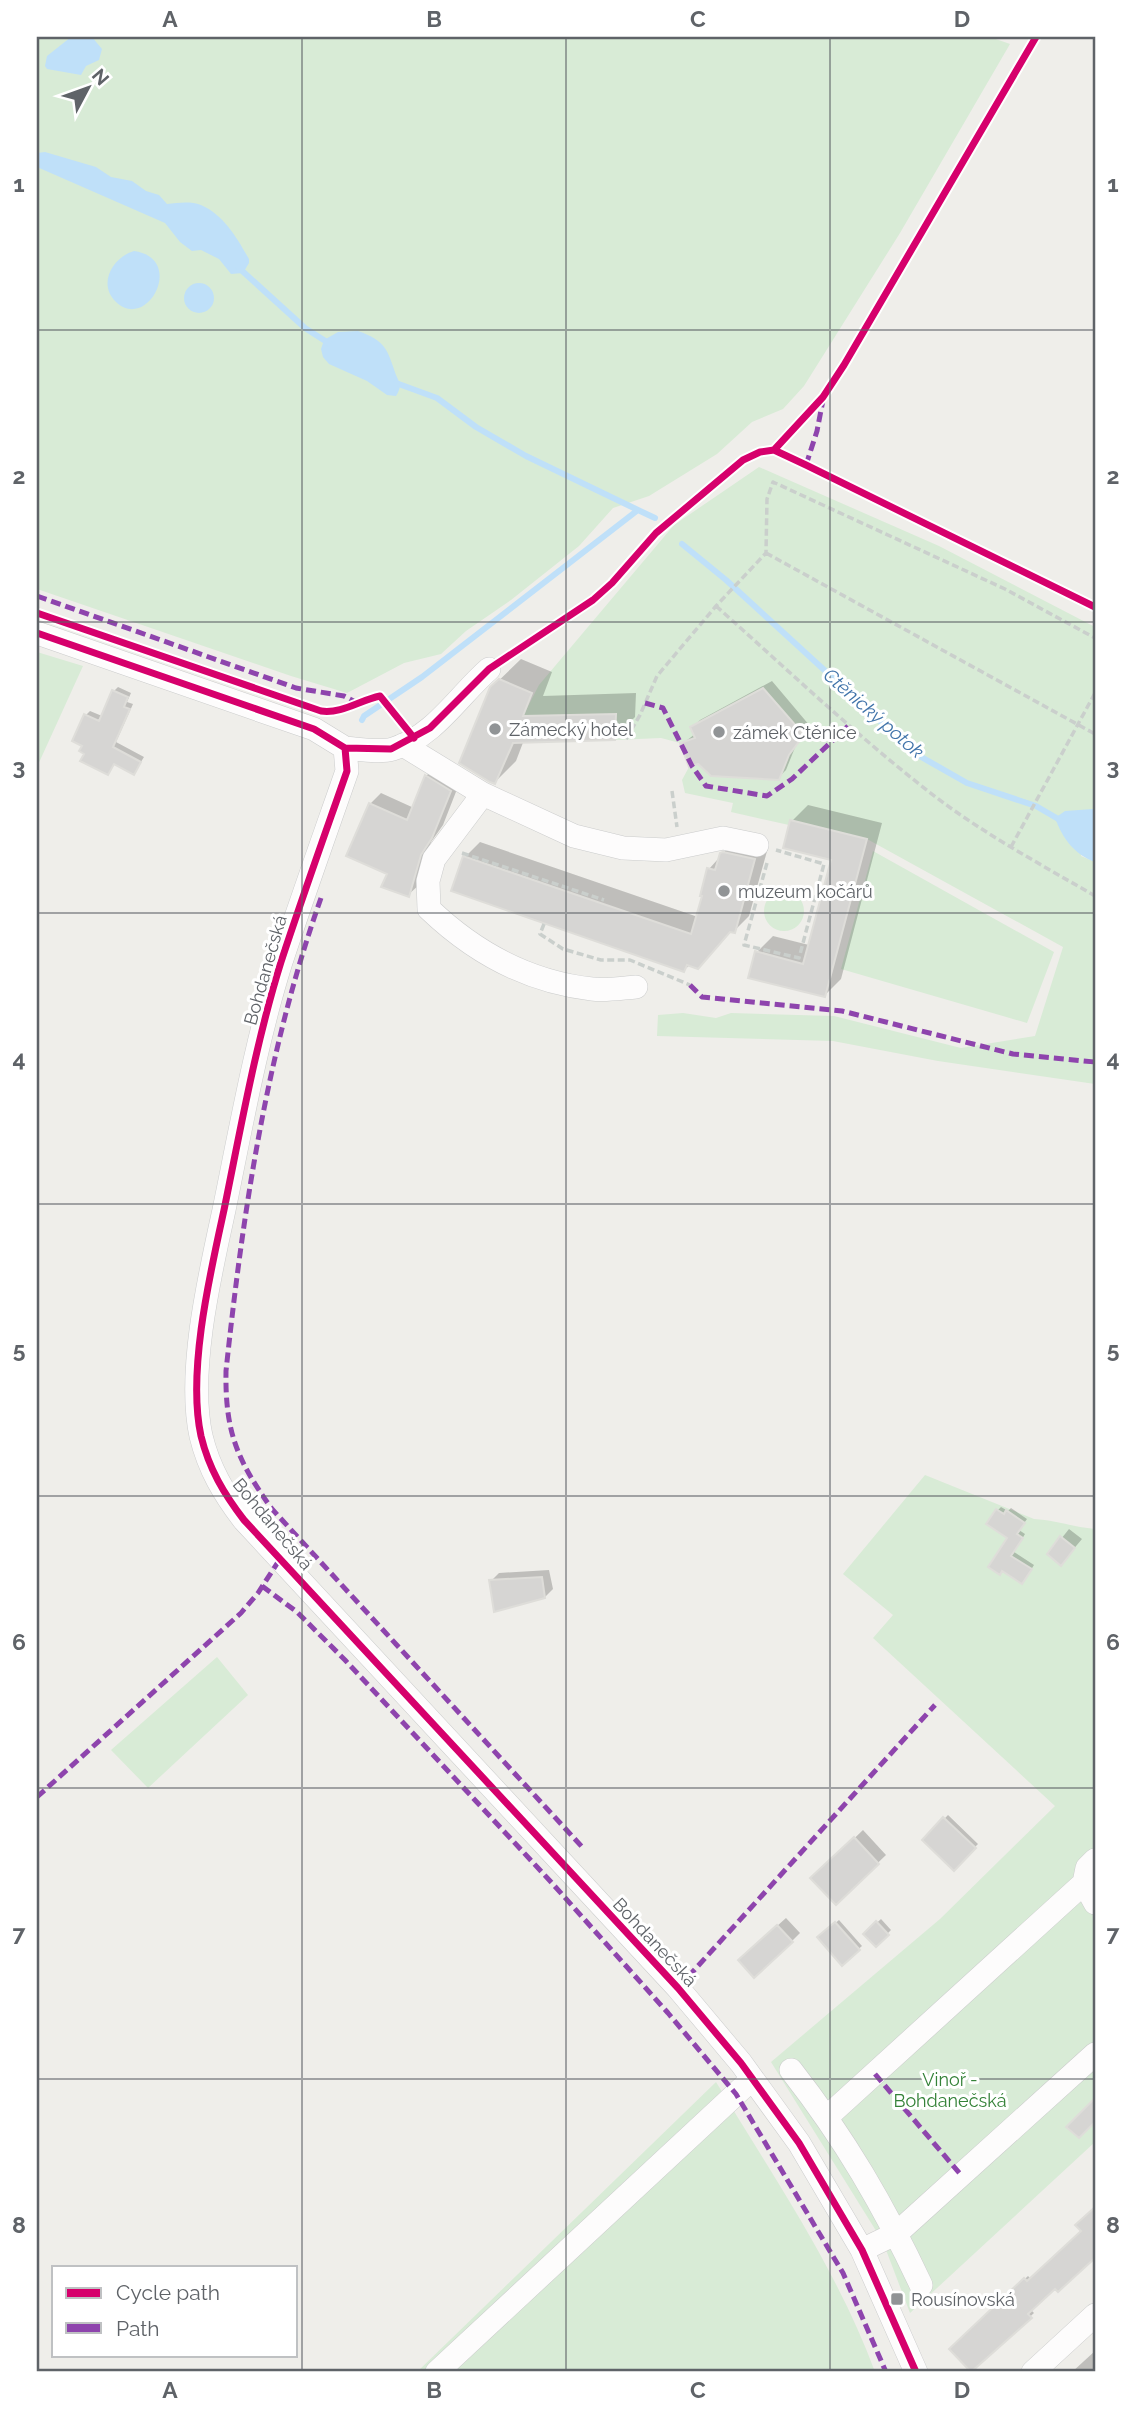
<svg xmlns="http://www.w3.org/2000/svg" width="1132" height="2409" viewBox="0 0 1132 2409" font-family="Raleway,sans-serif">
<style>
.green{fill:#d8ebd6}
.water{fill:#bfe0f9}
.shadow{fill:#0003}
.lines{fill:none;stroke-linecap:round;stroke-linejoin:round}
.stream{stroke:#bfe0f9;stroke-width:6}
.building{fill:#d6d5d3;stroke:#deddd9;stroke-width:2}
.minor-casing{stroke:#cbcccc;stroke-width:24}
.path{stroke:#cacfcc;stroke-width:3.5;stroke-dasharray:7 3.5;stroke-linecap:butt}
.minor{stroke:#fdfcfc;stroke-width:23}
.quiet{stroke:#8e44ad;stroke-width:5;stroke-dasharray:10 5;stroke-linecap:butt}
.cycleway-casing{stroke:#fff;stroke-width:11}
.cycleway{stroke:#d6006c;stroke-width:7}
.grid{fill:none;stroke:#5f6368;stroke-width:2;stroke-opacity:0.55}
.poi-dot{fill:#919496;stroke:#fff;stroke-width:2.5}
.labels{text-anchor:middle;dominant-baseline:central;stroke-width:6;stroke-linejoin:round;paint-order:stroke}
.poi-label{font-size:18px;fill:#5f6368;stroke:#fff;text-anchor:start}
.street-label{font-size:18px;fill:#5f6368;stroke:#fff}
.park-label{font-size:18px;fill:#348238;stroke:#fff}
.water-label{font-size:19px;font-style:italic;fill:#4174aa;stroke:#fff}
.neatline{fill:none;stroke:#5f6368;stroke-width:2.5}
.grid-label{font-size:23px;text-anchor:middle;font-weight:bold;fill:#5f6368}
</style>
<rect width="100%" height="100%" fill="#efeeea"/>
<path class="green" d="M37,37H990L1010,44L900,233L804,386L783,409L752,422L717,454L649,496L613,508L579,546L511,600L466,631L441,654L404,663L347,693L291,676L37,589Z
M759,467L939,546L1095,627V810L1093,809L1081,856L1095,862V1084L938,1061L833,1041L657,1036L658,1015L683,1013L716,1018L731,1013L834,1016L961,1048L1035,1036L1063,947L867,839L790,821L789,825L731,812L733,803L685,793L682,780L689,767L698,764L789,755L803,735L763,688L690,727L695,738L680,743L661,738L615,740V714L523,716L539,685L674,525Z
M37,652L83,666L37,767Z
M873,851L1054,952L1027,1023L841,969Z
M764 911a20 20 0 1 1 40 0a20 20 0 1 1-40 0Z
M925,1475L1034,1519C1055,1520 1073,1527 1095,1529V2142L910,2313L883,2242L771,2062L940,1919L1055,1806L873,1638L893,1615L843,1574Z
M217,1657L248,1695L148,1788L111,1750Z
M716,2082C773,2176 837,2269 875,2372H417Z"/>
<path class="water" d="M71,37H92L102,49L99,60L86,66L81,75L47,69L45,66L47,56Z
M45,152L96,167L111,177L132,181L146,191L159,195L167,204C178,203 190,201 201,205C224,215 237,238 249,259V263L243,273L231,274L219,259L201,250L192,251L180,242L165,223L37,167V153Z
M134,251C186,258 148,332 116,302C97,284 113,257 134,251Z
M184 298a15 15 0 1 1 30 0a15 15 0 1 1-30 0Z
M358,331C386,341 387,349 396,375C400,384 402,386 396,396L387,395L367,381L329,364L323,357L321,349L324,340L338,332Z
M1093,809L1095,810V862C1074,854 1063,839 1055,818L1065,811Z"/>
<path class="shadow" d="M521,659L552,672L543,696L636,693L635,717L614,738L524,740L516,761L495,782L491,688Z
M772,681L810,726L796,745L786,770L778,778L682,744L695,734L692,728L700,720Z
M118,687L131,693L127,702L133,704L116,742L144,757L134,773L115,763L107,773L86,753V715L90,711L102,716L114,691Z
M438,765L461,779L443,825L431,842L420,884L408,895L389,873L370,804L381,793L414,808L426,776Z
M808,805L882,823L841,979L825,995L757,952L773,936L809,945L833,859L792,821Z
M736,839L769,844L749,916L734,931H731L684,970L453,890L465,857L480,842L698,917L709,869Z
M1001,1507L1008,1511L1011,1508L1027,1519L1019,1530L1025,1534L1014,1552L1034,1565L1025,1579L1003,1570L1010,1537L998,1510Z
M1069,1529L1082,1539L1061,1564L1049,1554Z
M549,1570L553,1589L545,1597L491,1581L499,1573Z
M948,1815L978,1844L954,1868L924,1840Z
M863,1830L886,1855L836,1903L813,1878Z
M786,1918L800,1933L792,1941L748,1952Z
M881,1919L891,1930L876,1945L865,1934Z
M839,1920L862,1946L842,1963L819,1937Z
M1095,2208V2255L1058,2290L1055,2286L1030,2309L1034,2313L972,2371L952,2349L1028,2276L1031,2279L1083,2231L1077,2225Z
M1095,2351V2372H1072Z"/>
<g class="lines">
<path class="stream" d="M239,268L305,328L330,344
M396,383L437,398L476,427L526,456L638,510
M682,544L726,580L916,754L967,783L1036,806L1060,820
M362,720L364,716L422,677L638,510L655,518"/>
</g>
<path class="building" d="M499,679L532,693L523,716L616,714L615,740L513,743L495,784L490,782L459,763L490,687Z
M763,688L804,735L789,755L779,780L711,776L698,764L689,767L680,743L695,738L690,727Z
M112,690L128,697L124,707L130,709L113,747L141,762L134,775L114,764L108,775L80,761L84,754L79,751L82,746L72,741L84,714L99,721Z
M425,775L451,791L432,838L421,855L409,897L381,887L387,874L346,856L369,803L407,820Z
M790,820L867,839L825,997L748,978L755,951L803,964L831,860L783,848Z
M723,852L755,859L735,933L730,932L698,969L687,965L684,972L451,891L463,856L691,934L702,896H700L707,868L715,870L720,853Z
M996,1509L1004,1514L1006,1510L1025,1523L1017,1534L1023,1538L1011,1556L1032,1569L1022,1584L1002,1571L1000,1575L988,1567L1007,1538L986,1524Z
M1060,1536L1075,1548L1061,1566L1047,1554Z
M542,1577L545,1598L494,1612L489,1580Z
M943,1817L976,1848L954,1871L922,1840Z
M854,1837L879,1864L836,1905L810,1878Z
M876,1921L889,1935L876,1947L863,1934Z
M835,1922L860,1950L842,1966L817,1937Z
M777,1925L793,1942L754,1978L738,1960Z
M1095,2098V2122L1079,2138L1066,2127Z
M1095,2207V2258L1058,2292L1055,2289L1028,2314L1032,2318L971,2372L949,2349L1024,2278L1027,2281L1081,2231L1075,2225Z"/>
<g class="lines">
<defs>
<path id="minor" d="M37,633L314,729L345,748
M403,745L483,794L574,836L623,848L666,850L723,838L757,845
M345,748L347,771C325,834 302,898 281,962C256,1042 241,1127 224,1210C210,1274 187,1372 201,1436C209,1469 224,1494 244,1520L678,1988L741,2063L799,2143L862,2250L916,2372
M345,748C359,749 379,753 393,749C434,737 459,695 489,669
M483,794L434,859L428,881L429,909C475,953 529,982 592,989C606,991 622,988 636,987
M1084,1883L1095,1903
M791,2070C845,2139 884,2206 921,2285
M828,2116L1084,1883L1087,1868L1095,1860
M862,2250L897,2233L1095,2054
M437,2372L752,2079
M1033,2372L1095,2315"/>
</defs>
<use href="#minor" class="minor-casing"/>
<path class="path" d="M766,553L1095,734
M716,606C789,671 859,738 937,798C986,835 1042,865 1095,896
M626,739L640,715L657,676L716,606L766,553L767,499L773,482L1005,589L1095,638
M672,791L677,827
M1011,847L1095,693
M462,853L604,900
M767,863L744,945L799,958L824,864L776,850
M544,924L540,934L563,949L601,960H630L690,985"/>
<use href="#minor" class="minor"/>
<path class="quiet" d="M806,465L817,431L823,400
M37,596L296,688L344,696L357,703
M645,703L663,708L692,766L706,786L767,796L792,779L848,726
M321,898C267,1050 243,1211 226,1371C225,1432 237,1460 272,1509L584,1849
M690,985L702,997L842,1011L1013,1054L1095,1062
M262,1586L297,1612L345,1660L551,1882L668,2013L736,2094L843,2273L886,2372
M37,1797L241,1613L258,1593L280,1559
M678,1988L935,1705
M875,2074L961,2175"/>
<defs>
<path id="cycleway" d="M774,450L823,397L844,365L1036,37
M37,613L321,711C342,714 360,700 380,696L414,738
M37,633L314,729L345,748
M345,748L347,771C325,834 302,898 281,962C256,1042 241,1127 224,1210C210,1274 187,1372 201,1436C209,1469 224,1494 244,1520L678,1988L741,2063L799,2143L862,2250L916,2372
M345,748L391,749L430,728L489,669L593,600L612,583L656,533L743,460L760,452L774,450L806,465L1095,607"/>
</defs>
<use href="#cycleway" class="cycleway-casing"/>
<use href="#cycleway" class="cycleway"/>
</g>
<path class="grid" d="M302,37V2372M566,37V2372M830,37V2372M37,330H1095M37,622H1095M37,913H1095M37,1204H1095M37,1496H1095M37,1788H1095M37,2079H1095"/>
<g class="poi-dot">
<circle cx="495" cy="729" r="7"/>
<circle cx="719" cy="732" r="7"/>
<circle cx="724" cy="891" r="7"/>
<rect x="890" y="2292" width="14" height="14" rx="3.5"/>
</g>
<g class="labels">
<g class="poi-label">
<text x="509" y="729">Zámecký hotel</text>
<text x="733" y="732">zámek Ctěnice</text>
<text x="738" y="891">muzeum kočárů</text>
<text x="911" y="2299">Rousínovská</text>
</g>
<g class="street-label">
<text transform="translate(265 970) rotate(-74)">Bohdanečská</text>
<text transform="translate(273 1524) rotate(50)">Bohdanečská</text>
<text transform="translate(655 1942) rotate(47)">Bohdanečská</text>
</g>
<g class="park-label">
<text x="950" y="2079">Vinoř -<tspan x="950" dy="21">Bohdanečská</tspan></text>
</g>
<g class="water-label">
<text transform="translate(874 713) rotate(41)">Ctěnický potok</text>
</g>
</g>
<rect width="1132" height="2409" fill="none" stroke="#ffffff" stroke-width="77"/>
<rect x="52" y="2266" width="245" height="91" fill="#ffffff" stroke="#bfc1c3" stroke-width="2"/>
<rect x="66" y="2288" width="35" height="10" fill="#d6006c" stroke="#bfc1c3" stroke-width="2"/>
<text x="116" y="2300" font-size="21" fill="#5f6368">Cycle path</text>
<rect x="66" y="2323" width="35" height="10" fill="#8e44ad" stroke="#bfc1c3" stroke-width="2"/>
<text x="116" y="2336" font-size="21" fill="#5f6368">Path</text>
<g transform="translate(88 88) rotate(49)" stroke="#ffffff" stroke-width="5" paint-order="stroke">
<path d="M0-5L12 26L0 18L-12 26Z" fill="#5f6368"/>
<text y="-10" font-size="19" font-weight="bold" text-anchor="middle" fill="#5f6368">N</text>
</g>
<rect x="38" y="38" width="1056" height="2332" class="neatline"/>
<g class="grid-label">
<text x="170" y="27">A</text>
<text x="434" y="27">B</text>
<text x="698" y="27">C</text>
<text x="962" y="27">D</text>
<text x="19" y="192">1</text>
<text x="1113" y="192">1</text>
<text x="19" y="484">2</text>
<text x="1113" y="484">2</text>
<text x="19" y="775">3</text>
<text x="1113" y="775">3</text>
<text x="19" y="1067">4</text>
<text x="1113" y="1067">4</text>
<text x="19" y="1358">5</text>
<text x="1113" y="1358">5</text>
<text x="19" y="1650">6</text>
<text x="1113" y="1650">6</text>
<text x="19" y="1941">7</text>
<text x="1113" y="1941">7</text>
<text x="19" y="2233">8</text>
<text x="1113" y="2233">8</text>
<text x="170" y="2398">A</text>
<text x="434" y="2398">B</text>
<text x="698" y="2398">C</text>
<text x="962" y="2398">D</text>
</g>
</svg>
